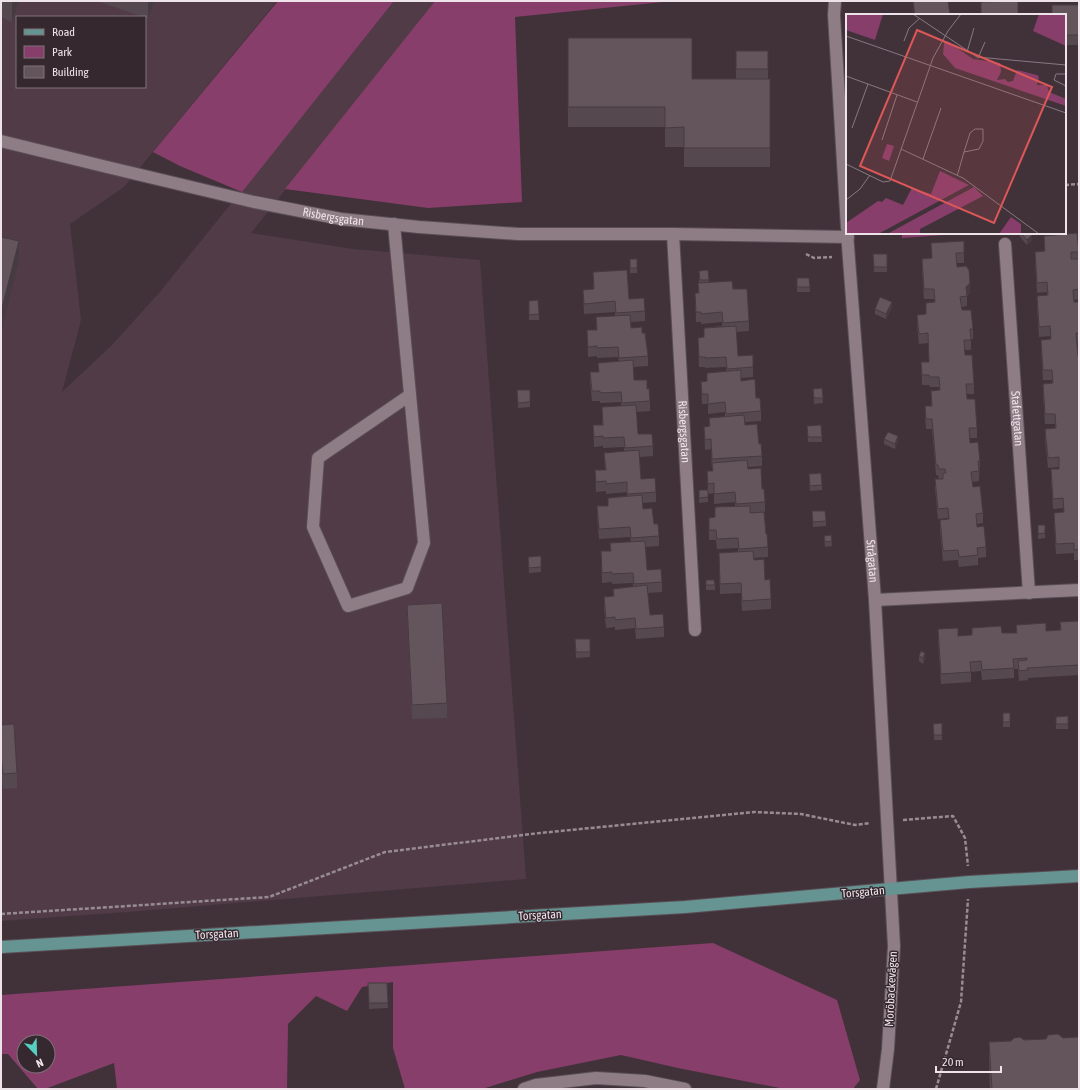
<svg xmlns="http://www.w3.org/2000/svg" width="1080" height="1090" viewBox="0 0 1080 1090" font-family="'Asap Condensed',sans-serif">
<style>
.built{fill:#503b46;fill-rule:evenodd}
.green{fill:#873e6a;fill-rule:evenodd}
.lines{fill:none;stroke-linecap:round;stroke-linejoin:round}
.minor-casing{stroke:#5a4e55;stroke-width:14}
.major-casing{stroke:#5a4e55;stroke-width:14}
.path{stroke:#988c92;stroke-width:2.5;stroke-dasharray:4 2;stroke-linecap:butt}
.minor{stroke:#8e7d85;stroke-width:12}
.major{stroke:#659492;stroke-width:12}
.wall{fill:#56484f}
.shaded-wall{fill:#463b40}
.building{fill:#64545c;stroke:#463b40}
.labels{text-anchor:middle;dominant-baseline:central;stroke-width:3;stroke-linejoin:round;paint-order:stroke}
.street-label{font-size:12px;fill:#ede3e8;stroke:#36282f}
.inset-road{fill:none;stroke:#867980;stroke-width:1}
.view{fill:#dc5758;fill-opacity:0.15;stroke:#dc5758;stroke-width:2}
.inset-edge{fill:none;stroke:#ede3e8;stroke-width:2}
</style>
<rect width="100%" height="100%" fill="#41323a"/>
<path class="built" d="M1,1H277L124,187L70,224L81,320L62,392L112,345L159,293L394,1H435L251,233L353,249L480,260L526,879L127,912L1,921ZM17,17H145V87H17Z"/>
<path class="green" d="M278,1H394L242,192L180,166L153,152Z
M435,1H663V2L515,17L522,202L428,208L285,189Z
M902,233H958V234L902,238Z
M713,943L837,1000L860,1080L853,1089H785L678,1068L621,1055L537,1072L482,1089H405L393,1048V982L362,987L347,1011L316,996L288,1024L287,1089H117L114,1063L45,1089H38L8,1054H1V995ZM24,1042H48V1066H24Z"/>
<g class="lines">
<defs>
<g id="minor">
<path d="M835,1L834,15L847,228"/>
<path id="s1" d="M1,141L107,167L254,202L341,219L419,227L518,234H673L848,237"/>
<path d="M394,224L395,235L424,543L407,588L348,606L313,527L318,458L410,395"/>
<path id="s2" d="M847,233L875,600L894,946L888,1049L883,1089"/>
<path id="s3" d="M673,234L695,630"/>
<path id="s4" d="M1005,244L1029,593"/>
<path d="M875,600L1079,590"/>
<path d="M524,1089L536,1085L596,1078L645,1081L685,1089"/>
</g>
<path id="major" d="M1,947L685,907L969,882L1079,876"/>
</defs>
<use href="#minor" class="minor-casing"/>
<use href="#major" class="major-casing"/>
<path class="path" d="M1065,185L1079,184
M806,254L814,258L832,257
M903,820L953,816L965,838L968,866
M1,914L269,897L385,852L540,833L754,812L801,814L855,825L870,823
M936,1089L961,1002L968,899"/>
<use href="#minor" class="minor"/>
<use href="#major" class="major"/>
</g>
<path class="wall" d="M1,1H20L12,22L1,17Z
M97,1H155L148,19L145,18V17H143Z
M913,1H948L950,15H914Z
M1079,5V45H1065V15L1052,13Z
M568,38L692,79H736V51H768V79H770V167H684V147H665V127H568Z
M1020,233H1030L1032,240L1027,245L1020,237Z
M1044,236L1079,252V299L1074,300V302H1079V343H1076L1078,356H1079V560H1074V553L1056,554L1054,523V513L1064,512L1063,508L1053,509L1051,479V469H1059V467L1048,468L1045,439V429L1055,428V424H1045L1043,394V384L1052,383V380H1043L1041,350V340L1050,339V336L1039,337L1037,306V296L1047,295V292L1037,293L1035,262V252L1044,251Z
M931,243L964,253V263H957V267L970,293L967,296V306L961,307L962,310L973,329V339H971V350H964L965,355L974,384V394H967V399L977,428V438H970V443L980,461L979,481L972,482L973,487L983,513V523L977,524V527L986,547V557L978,558V565L959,567L958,560L943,561L940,530V520L948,519V518L938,519L935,489V479H939L938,475H936L932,429H926L925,416V406H931V391L939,390V387H930L929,385H922L921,362H929L928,343L919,344L917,325V315L926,314V303L934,302V299H924L922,269V259L932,258Z
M873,254L887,267V272H874Z
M630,259H637V273H630Z
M708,270L709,282L733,289L749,321V331L736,332L738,356L753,367V377L741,378V381L756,398L761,411V421L745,422V425L759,444L762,456V466L748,467V469L762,489L765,502V512L751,513L766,534L768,547V557L754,558V560L765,580L771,599V609L742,611L741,593L720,594L719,553L738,552V548L717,549L716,540H709V518L715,517V507L735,506V502L714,504V493L708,494L707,471H712V469L711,449L705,450L704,427L709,426V418L725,417V412L708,414V404H702L701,382L707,381V373L726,372V367L705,368V367H699L698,338H704V328L722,326V322L701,324V322H696L695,293H698V283H699V271Z
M593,272L645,311V321L631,322V328L642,333L648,356V366L633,367L634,380L647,389L650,401V411L636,412L638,434L653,446V456L639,457L641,479L656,492V502L642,503L643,509L654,524L659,536V546L645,547L647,570L662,582V592L648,593L650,615L664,627V637L636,639L635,628L615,630V627L606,628L604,607V597L613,596V589L633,587V583L612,584V582L602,583L601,551H610V543L631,542L630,537L599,539L597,516V506H608V498L627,496V492L606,494V491L596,492L595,470H605L604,453L624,451V447L603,448V446L594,447L593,425H602V407L621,406V402L600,403V401H592L590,382V372H598V363L619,361L618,357L597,358V356L588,357L587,330H596V317L615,316V312L584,314L583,290L593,289Z
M797,278H809L810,292H797Z
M529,306L539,314V320H529Z
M892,307L886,319L875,314V309Z
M822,388L823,403L814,404L813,389Z
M517,390H530V407L518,408Z
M821,425L822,442H808L807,426Z
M884,439L898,441L895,449L884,444Z
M809,479L822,485V490L810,491Z
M699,490L708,497V502L699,503Z
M812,511L826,521V526L813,527Z
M1038,525H1045V538L1038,539Z
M831,535L832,546L825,547L824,536Z
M541,556V572L529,573L528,557Z
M706,580L715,585V590H706Z
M407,605L447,703V718L412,719L407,619Z
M1079,621V675L1028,678V680L1019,681L1018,669H1014V678L982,680L981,671L971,672V682L941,684L938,640V629L958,636L972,635V628L1002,633H1016V625L1046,631L1060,630V622Z
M575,639H590V657L576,658Z
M919,656L925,658L923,664L919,661Z
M1003,713H1010V727H1003Z
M1068,716V729H1056V717Z
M942,723V740H934L933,724Z
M1,725L17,773V788L3,789L1,770Z
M368,983H387L388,1008L369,1009Z
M1011,1041L1079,1089H990L989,1061V1042Z"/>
<path class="shaded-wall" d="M13,1H20L12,22V2Z
M148,1H155L148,19Z
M1032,235V240L1027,245V240Z
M19,241V261L1,332V312Z
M970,283V293L966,297V287Z
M892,302V307L886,319V314Z
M898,436V441L895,449V444Z
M925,653V658L923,664V658Z"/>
<path class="building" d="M913,1H948L950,15H915Z
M1018,1V15H981V2Z
M1052,5H1079V35H1065V15H1038V13H1052Z
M568,38H692V79H770V148H684V127L665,128V107H568Z
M736,51H768V69H736Z
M1021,233H1030L1032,235L1027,240Z
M1077,233L1079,252H1071V259H1079V289L1073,290L1074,302H1079V333H1076L1078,356H1079V549L1074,550V543L1056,544L1054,513L1064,512L1063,498L1053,499L1051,469H1059V457L1048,458L1045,429L1056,428L1055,414H1045L1043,384L1053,383L1052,370H1043L1041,340L1051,339L1050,326L1039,327L1037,296L1048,295L1047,282L1037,283L1035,252L1045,251L1044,236Z
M1,237L19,241L1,312Z
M964,241V253H956L957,267L966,266L969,270L970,283L966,287L967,296L960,297L962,310H971L973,329H970L971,340H964L965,355H972L974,384H966L967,399H975L977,428H969L970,443L978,442L980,461H978L979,471L971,472L973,487L980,486L983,513L976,514L977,527L984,526L986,547L977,548L978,555L959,557L958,550L943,551L940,520L949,519L948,508L938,509L935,479H943V473H946L945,469H939L938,465H936L932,419H926L925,406H932L931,391L940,390L939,377H930L929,375H922L921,362H929L928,333L919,334L917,315L926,314V303L935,302L934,289H924L922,259L932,258L931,243Z
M873,254H887V267H874Z
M630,259H637V268H630Z
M627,270L629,299L644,298L645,311L616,313L615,301L584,304L583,290L594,289L593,272Z
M708,270L709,280H700L699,271Z
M797,278H809L810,287H797Z
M732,281L733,289H747L749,321L723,323L722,312L701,314V312H696L695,293H699L698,283Z
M880,297L892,302L886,314L875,309Z
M538,300L539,314L529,315V301Z
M630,315L631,328L642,327V333H645L648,356L619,358L618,347L597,348V346L588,347L587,330H597L596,317Z
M736,326L738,356L753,355V367L727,369L726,357L705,358V357H699L698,338L704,337V328Z
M633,360L634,380H647V389L649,388L650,401L622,403L621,392L600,393V391H592L590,372H599L598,363Z
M741,370V381L755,379L756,398H760L761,411L726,414L725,402L708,404V394H702L701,382L707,381V373Z
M822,388L823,398H814L813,389Z
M517,390H530V402L518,403Z
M636,405L638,434H652L653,446L625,448L624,437L603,438V436L594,437L593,425H603L602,407Z
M744,415L745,425L757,424L759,444L761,443L762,456L712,459L711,439L705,440L704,427L710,426L709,418Z
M821,425L822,437H808L807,426Z
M888,432L898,436L895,444L884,439Z
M639,450L641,479L655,478L656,492L627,494V482L606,484V481L596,482L595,470H606L604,453Z
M747,460L748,469L761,468L762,489H764L765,502L736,504L735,492L714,494V483L708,484L707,471H713L712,463Z
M821,473L822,485L810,486L809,474Z
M699,490H708V497L699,498Z
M642,495L643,509L652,508L654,524H658L659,536L631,538L630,527L599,529L597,506H608V498Z
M750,506V513L764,512L766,534H767L768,547L739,549L738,538L717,539L716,530H709V518L715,517V507Z
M812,511H825L826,521L813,522Z
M1038,525H1045V533L1038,534Z
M831,535L832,541L825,542L824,536Z
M645,541L647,570L661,569L662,582L634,584L633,573L612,574V572L602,573L601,551H611L610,543Z
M753,551L754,560L764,559L765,580L770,579L771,599L742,601L741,583L720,584L719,553Z
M541,556V567L529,568L528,557Z
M706,580H714L715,585H706Z
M647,585L650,615L663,614L664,627L636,629L635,618L615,620V617L606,618L604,597L614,596L613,589Z
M442,603L447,703L412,705L407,605Z
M1079,621V665L1027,668L1028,670L1019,671L1018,661L1027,660V658L1013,659L1014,668L982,670L981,661L970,662L971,672L941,674L938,629L958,628V636L972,635V628L1001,626L1002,633H1017L1016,625L1046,623V631L1061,630L1060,622Z
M575,639H590V652H576Z
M921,651L925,653L923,658L919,656Z
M1003,713H1010V722H1003Z
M1068,716V724H1056V717Z
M942,723V735H934L933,724Z
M14,724L17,773L3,774L1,755V725Z
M368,983H387L388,1003H369Z
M1058,1034L1063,1038L1079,1037V1089H992L989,1042L1011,1041L1014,1038L1020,1037L1024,1040L1046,1039L1048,1035Z"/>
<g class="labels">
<g class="street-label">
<text stroke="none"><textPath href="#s1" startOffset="341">Risbergsgatan</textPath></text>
<text stroke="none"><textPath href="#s4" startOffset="175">Stafettgatan</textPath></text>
<text stroke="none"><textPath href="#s3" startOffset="198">Risbergsgatan</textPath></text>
<text stroke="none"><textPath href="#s2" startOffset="329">Strågatan</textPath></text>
<text transform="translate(863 892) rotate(-5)">Torsgatan</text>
<text transform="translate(540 915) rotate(-3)">Torsgatan</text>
<text transform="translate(217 934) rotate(-3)">Torsgatan</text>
<text transform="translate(891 989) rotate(-87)">Moröbackevägen</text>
</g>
</g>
<g transform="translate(846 14)">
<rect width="220" height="220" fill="#41323a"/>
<path d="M0,0H37L29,26L0,16ZM193,0H220V32L187,17ZM101,27L127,45L154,49L155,58L151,66L159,65L162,68L167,67L171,56L191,61L193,63L191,71H201L203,78L220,85V92L109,54L97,40L98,29ZM41,130L48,132L43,147L36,144ZM94,157L123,171L32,220H0V209L32,187L36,188L40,184L57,191L66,174L85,180ZM128,173L137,182L74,215V220H41ZM165,203L175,210V220H153Z" fill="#873e6a"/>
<path class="inset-road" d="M67,0L131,43L220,51M0,22L220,99M58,27L63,14L74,4M121,38L128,14M132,44L139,28M220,60H210L208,66L220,72M0,62L71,88M6,114L22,70M36,126L51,81M55,135L117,164L193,220M77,145L95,94M0,150L37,168L44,167L87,44L102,17L115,0M111,161L112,159L118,138L124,119L129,115H137V127L133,135L118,138M0,186L14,175L24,161"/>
<path class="view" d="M71,16L206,73L148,209L14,152Z"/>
<rect width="220" height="220" class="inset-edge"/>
</g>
<rect width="1080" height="1090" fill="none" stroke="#ede3e8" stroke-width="4"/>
<rect x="16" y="16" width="130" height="72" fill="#36282f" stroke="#7f7379"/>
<rect x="24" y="29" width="20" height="6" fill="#659492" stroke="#7f7379"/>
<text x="52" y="36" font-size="12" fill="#ede3e8">Road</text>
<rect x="24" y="46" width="20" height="12" fill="#873e6a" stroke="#7f7379"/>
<text x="52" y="56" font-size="12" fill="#ede3e8">Park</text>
<rect x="24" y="66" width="20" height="12" fill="#64545c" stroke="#7f7379"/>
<text x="52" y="76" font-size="12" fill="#ede3e8">Building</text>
<g transform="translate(36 1054) rotate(157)"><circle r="19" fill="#36282f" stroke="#7f7379"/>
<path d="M0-3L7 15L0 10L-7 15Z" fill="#56cec3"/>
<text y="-6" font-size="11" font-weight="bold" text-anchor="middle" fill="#ede3e8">N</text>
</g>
<path d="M936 1066v6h65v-6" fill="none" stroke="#ede3e8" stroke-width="2"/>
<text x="942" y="1066" font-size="12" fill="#ede3e8" stroke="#36282f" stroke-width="3" paint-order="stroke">20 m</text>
</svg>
